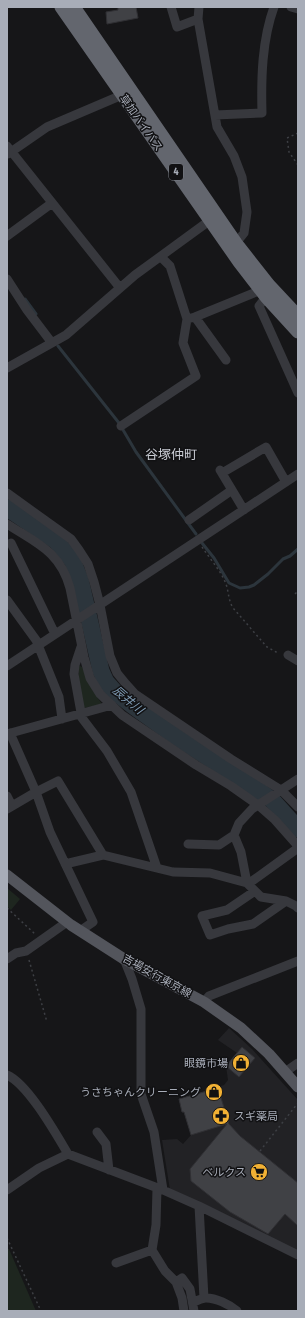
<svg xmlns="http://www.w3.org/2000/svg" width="305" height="1318" viewBox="0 0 305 1318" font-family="'Fira Sans Condensed','Noto Sans JP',sans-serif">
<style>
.built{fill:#222225}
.green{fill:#1e261f}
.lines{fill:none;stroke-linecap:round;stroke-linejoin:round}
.stream{stroke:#2c353c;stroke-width:3}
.river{stroke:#2c353c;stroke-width:17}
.building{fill:#404145;stroke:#303034}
.path{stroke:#3d3f44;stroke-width:1.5;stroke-dasharray:2 3;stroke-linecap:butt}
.minor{stroke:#37383d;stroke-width:9}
.major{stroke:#53555c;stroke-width:11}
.highway{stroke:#63666e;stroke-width:13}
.labels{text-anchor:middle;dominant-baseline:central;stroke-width:3;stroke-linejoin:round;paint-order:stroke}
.shield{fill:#111113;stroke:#7b7e86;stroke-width:1}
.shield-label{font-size:10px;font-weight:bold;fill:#a8adb8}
.street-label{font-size:11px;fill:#a8adb8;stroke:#111113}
.poi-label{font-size:11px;fill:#a8adb8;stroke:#111113;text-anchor:end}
.water-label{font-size:12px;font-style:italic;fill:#7f9bb3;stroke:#111113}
.quarter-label{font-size:13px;fill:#c9ccd4;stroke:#111113}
</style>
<rect width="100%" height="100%" fill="#161618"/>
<path class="built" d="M229,1028L252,1049L298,1100V1251L170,1190L162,1140L177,1139L183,1144L191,1135L184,1112H182L179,1099L224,1085L228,1080L226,1066L237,1053L218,1040Z"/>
<path class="green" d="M78,665L82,667L93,691L102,704L84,708L79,684Z
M7,888L20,899L11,910L7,906Z
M7,1249H9L36,1311H7Z"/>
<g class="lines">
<path class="stream" d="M25,299L36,314
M58,346L119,423L136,452L196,534
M202,543L214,558L229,583L240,588L249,587L254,585L268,574L283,559L290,556L298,549"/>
<path class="river" d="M7,508L56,541L72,560L80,579L101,671L106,682L114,691L132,705L175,736L261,792L272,800L298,829"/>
</g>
<path class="building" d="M118,7H136L138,18L107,24L106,12L118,10Z
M242,1047L255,1058L239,1077L226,1066Z
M218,1088L229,1124L240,1136L298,1183V1226L285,1214L268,1234L230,1212L191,1181L190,1169L227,1124L191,1135L184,1112H182L179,1099Z"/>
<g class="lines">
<path class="path" d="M298,133L287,138L289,152L298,165
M202,547C210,559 221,571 226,584C229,593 228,599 233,608L267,647L278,653
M295,594L298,591
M7,908L35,934
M29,960L47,1022
M260,1151L298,1103
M7,1238L41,1311"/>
<path class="minor" d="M171,7L177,27L198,19
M199,7L198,19L217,127L234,156L242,177L247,212L244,233L236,243
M291,7L298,9
M215,115L262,113C261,78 262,40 274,7
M7,146L120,288
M8,154L47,127L122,95
M7,236L52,203
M7,279L27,310L52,343
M266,297L259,306L298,393
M195,317L226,360
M187,319L195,317L261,290
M7,368L66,335L135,275L209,221
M121,426L196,376L183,343L187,319L170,266L161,257
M220,470L244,510
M222,473L266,447L286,482
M7,493L71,539L79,550L88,564L94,582L100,605L110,656L117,673L126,684L135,694L231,759L281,790L298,807
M189,520L232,490
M7,524C36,543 60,551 70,588L84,657L90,678L100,694L122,715L196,765L231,786L258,805L275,820L298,846
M11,543L55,634
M7,600L36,640L59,697L62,719
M81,647L75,665L74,674L82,718L107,751L131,792L157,868
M288,655L298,661
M7,666L298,474
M10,733L36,792L50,832L93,922L80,931
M7,734L112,705
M298,779L252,809L239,823L234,835L241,852L247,883L261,897L286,901L296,906L298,908
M7,796L12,806
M7,809L36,792L58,781L103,855L173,872L210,873L247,883
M188,844L219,845L234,835
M65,864L103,855
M248,884L298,848
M255,891L227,910L202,916L210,935L228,929L253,924L286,901
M7,959L16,953L26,951L67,922
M124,959L132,979L141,1009V1094L154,1132L163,1190
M204,1002L209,996L298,961
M285,1072L298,1063
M7,1075C28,1084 56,1134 68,1154
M97,1132L106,1144L109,1170
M157,1188L156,1225L152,1250L165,1271L176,1282L182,1298L184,1311
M7,1190L39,1168L68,1154L163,1190L199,1206L298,1255
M199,1206L204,1298
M116,1263L152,1250
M176,1282L182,1278L190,1289L194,1311
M193,1302C197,1301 202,1298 206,1298C216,1298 229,1304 237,1311"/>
<path class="major" d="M7,875L71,925L124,959L204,1002L241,1028L269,1054L298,1087"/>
<path class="highway" d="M61,7L239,262L266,297L298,332
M74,7L236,243L269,285L298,316"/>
</g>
<defs>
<symbol id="shop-disc" viewBox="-11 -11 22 22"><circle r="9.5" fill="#f2b134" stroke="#111113"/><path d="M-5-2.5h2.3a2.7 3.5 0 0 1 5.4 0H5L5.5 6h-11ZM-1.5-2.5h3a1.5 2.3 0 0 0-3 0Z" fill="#111"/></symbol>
<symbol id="pharmacy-disc" viewBox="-11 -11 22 22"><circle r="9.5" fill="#f2b134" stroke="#111113"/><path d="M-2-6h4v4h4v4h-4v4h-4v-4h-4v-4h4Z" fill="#111"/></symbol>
<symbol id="supermarket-disc" viewBox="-11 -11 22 22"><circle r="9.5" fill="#f2b134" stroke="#111113"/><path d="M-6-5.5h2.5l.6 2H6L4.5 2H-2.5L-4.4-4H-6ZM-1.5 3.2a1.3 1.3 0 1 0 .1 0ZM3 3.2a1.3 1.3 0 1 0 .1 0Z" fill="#111"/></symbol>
</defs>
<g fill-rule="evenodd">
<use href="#shop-disc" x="231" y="1053" width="20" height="20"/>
<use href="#shop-disc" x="204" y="1082" width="20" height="20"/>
<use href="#pharmacy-disc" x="211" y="1106" width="20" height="20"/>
<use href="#supermarket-disc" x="249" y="1162" width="20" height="20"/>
</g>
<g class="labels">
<rect class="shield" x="169" y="164" width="14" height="16" rx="3"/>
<g class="shield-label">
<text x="176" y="172">4</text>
</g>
<g class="street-label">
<text transform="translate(141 123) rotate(55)">草加バイパス</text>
<text transform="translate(157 976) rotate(29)">吉場安行東京線</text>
</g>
<g class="poi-label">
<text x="228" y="1063">眼鏡市場</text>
<text x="201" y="1092">うさちゃんクリーニング</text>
<text x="234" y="1116" text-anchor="start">スギ薬局</text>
<text x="246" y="1172">ベルクス</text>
</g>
<g class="water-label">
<text transform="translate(128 700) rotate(40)">辰井川</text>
</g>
<g class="quarter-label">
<text x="171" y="454">谷塚仲町</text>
</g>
</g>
<rect width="305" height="1318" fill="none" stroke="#a8adb8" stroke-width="16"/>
</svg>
